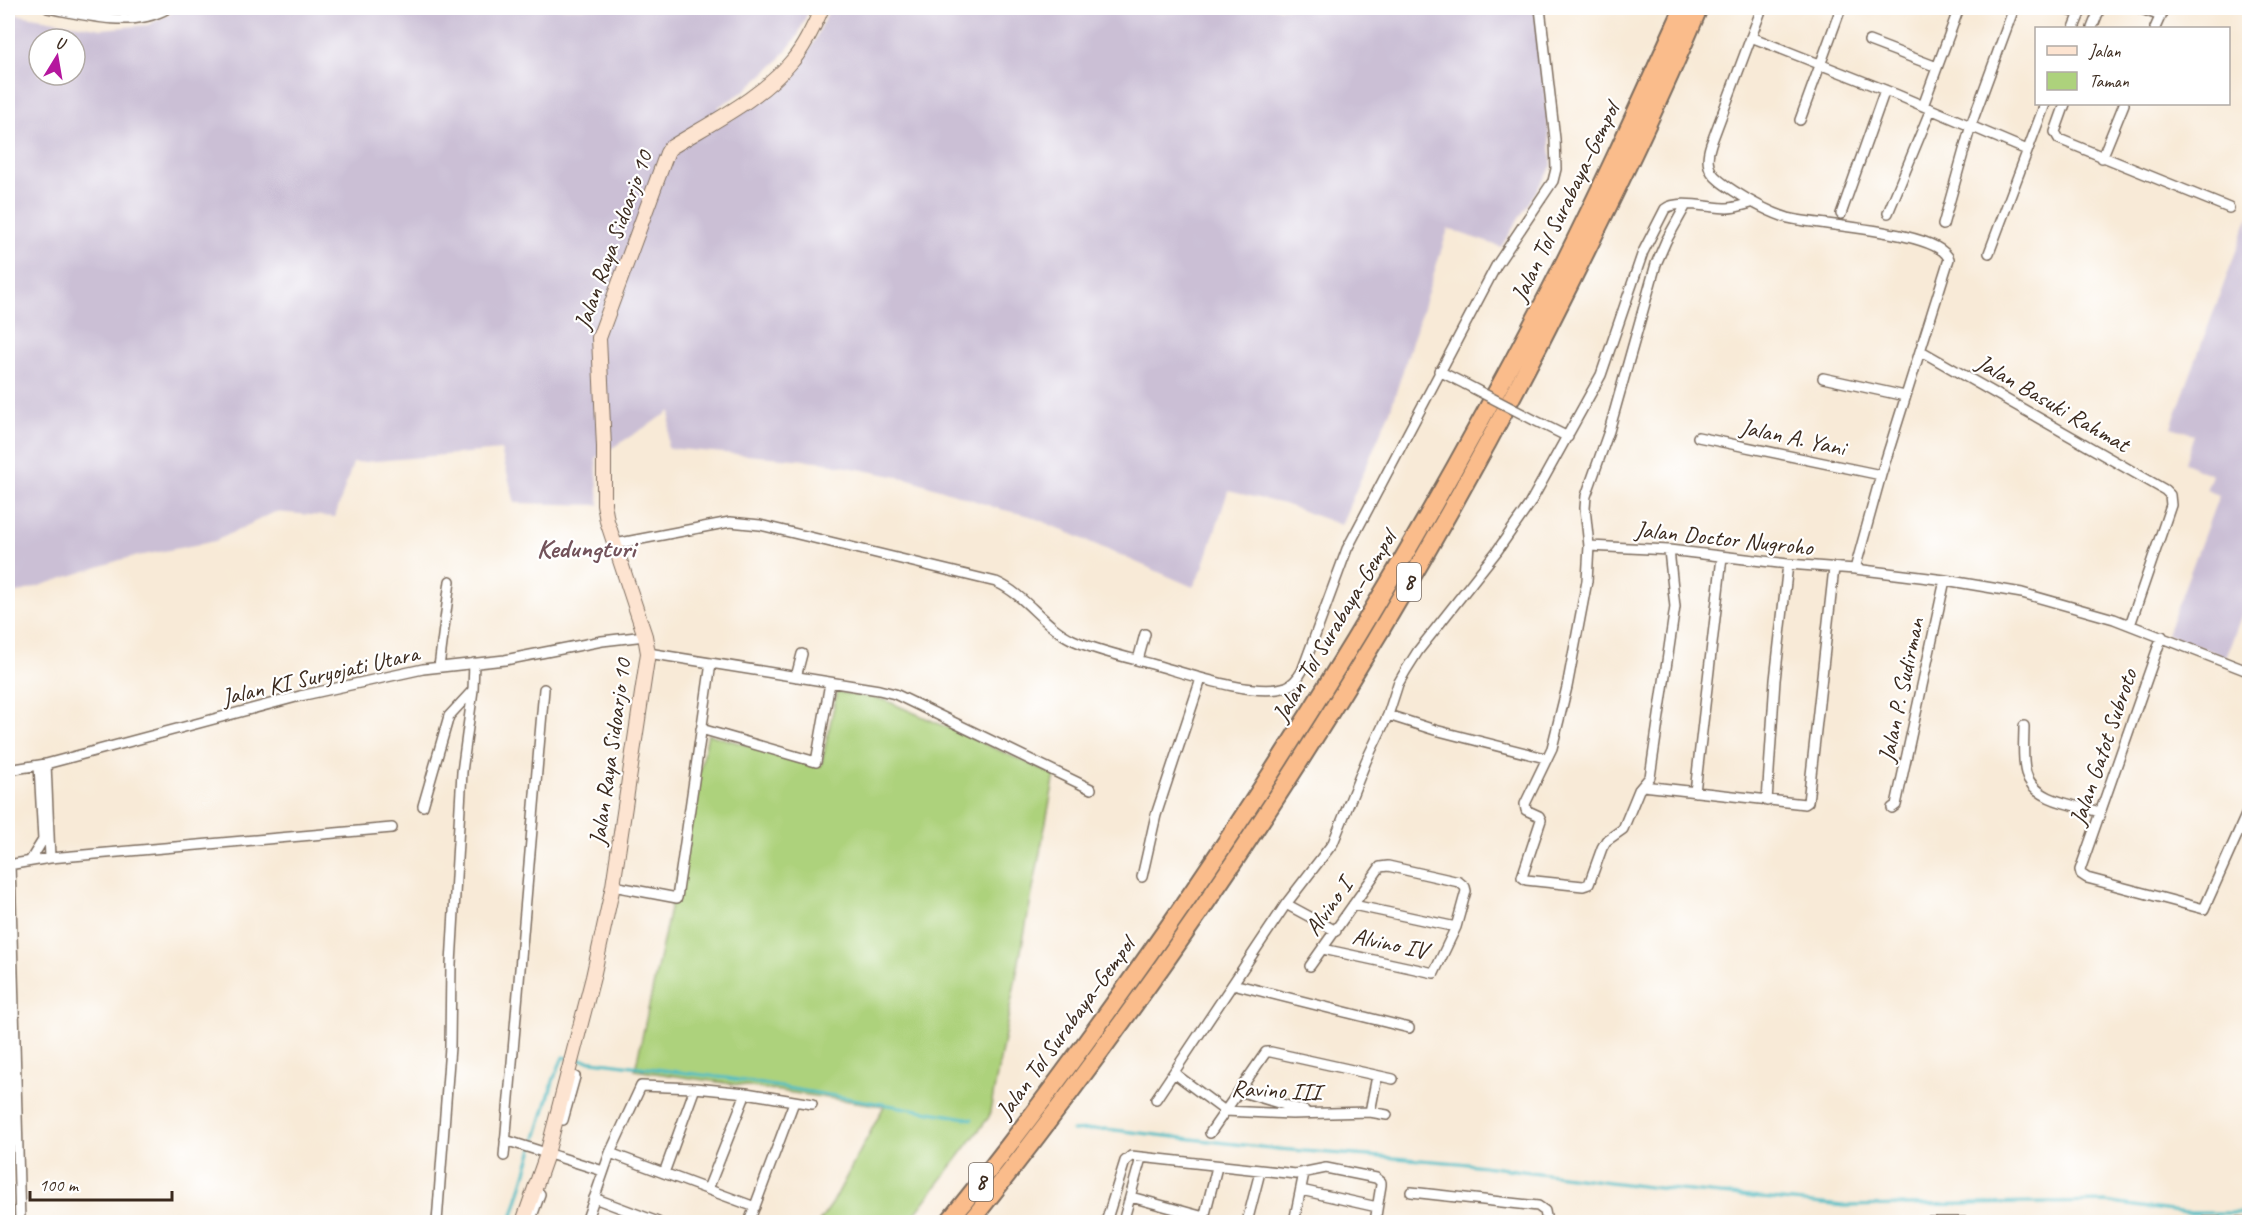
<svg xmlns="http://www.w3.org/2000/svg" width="2257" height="1230" viewBox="0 0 2257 1230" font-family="Caveat,sans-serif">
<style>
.industrial{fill:#cbbfd5;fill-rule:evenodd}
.green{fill:#add27c;stroke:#747e4d;stroke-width:1.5}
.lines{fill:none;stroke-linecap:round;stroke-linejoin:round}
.stream{stroke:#4ebcc4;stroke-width:3}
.street-casing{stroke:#7d6d5f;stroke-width:12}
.secondary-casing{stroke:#7d6d5f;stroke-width:16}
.highway-casing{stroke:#7d6d5f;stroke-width:20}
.street{stroke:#fff;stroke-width:9}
.secondary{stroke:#fde4d1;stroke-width:14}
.highway{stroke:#fabc8b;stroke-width:16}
.street-bridge-casing{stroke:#7d6d5f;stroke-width:12;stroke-linecap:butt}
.street-bridge{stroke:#fff;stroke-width:9}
.labels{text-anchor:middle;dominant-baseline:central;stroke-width:4.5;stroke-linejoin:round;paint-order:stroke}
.shield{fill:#fff;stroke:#766a62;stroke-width:1.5}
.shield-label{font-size:22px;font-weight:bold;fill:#3b2a1e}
.street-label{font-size:24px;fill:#3b2a1e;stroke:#fff}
.quarter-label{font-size:27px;font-weight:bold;fill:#73535b;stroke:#fff}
</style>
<rect width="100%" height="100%" fill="#fff"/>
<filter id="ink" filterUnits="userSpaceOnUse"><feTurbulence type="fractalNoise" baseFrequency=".0167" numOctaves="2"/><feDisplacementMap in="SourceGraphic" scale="12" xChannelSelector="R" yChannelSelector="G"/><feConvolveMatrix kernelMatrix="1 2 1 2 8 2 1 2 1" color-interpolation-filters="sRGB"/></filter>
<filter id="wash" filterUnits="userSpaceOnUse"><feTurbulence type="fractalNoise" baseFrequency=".008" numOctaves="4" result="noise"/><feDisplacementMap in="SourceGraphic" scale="24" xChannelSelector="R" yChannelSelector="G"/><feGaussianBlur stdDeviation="1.35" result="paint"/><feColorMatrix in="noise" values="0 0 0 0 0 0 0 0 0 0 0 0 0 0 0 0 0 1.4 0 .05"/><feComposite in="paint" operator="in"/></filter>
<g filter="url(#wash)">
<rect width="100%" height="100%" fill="#f8ead7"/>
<path class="industrial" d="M180,8H810L797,37L777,62L743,92L718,107L732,119L785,83L812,46L830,8H1537L1552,166L1501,247L1448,229L1391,408L1341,525L1284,504L1228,491L1203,568L1193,587L1030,516L1000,509L909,479L817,461L667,448L671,411L596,458L599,505L515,503L501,450L353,463L335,517L275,512L215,541L123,559L8,596V13L102,29L148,25ZM39,39H75V75H39Z
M2249,216V595L2226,657L2167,634L2219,495L2206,490L2212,475L2185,463L2194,434L2171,427Z"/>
<path class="green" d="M837,692L885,700L1055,775L989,1117L909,1222H819L832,1204L884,1106L635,1070L708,734L821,766Z"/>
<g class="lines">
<path class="stream" d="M577,1059L727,1078L972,1119
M1072,1131L1106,1129L1278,1149L1459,1163L1649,1187L1844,1206L2105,1202L2187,1213H2250
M511,1222L554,1078L563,1057L568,1058"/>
</g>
</g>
<g filter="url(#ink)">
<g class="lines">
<defs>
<path id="street" d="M48,8C86,15 132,29 168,8
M1762,8L1711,144C1702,170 1714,178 1734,191C1751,202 1768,212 1788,218C1818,226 1938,230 1949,259L1881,475L1855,569
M2063,8L2080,14
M2139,8L2161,16
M2074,28L2082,8
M2092,28L2100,8
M2155,28L2164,8
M1751,37L1895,94L2027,150
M1869,41L1937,67
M2065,104L2055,132L2059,139L2229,208
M1923,106L1959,8
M1800,120L1841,8
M2102,158L2124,104
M1888,213L1931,109
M1841,214L1885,90
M1943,225L1971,125L2014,8
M1989,253L2045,104
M1921,351L2165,490L2170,495L2171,505L2130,625
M1439,371L1465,384
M1823,378L1905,396
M1534,420L1568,437
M1698,437L1881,475
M615,544L730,522L760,525L996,582C1026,595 1043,626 1073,640C1097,651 1126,657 1152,664C1185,673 1254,698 1286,687C1294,684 1298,678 1302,671L1347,549L1496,266L1553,181L1556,169L1555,139L1540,8
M1589,546L1669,550L1788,564L1855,569L1945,580L2022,593L2114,619L2250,672
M1669,550L1675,607L1650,777L1639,790L1623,829L1606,841L1602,848L1589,884L1583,886L1526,880L1522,877L1541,820L1539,816L1526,810L1525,804L1552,748L1567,687L1587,581L1589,546L1585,508L1586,496L1609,431L1656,264L1666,241L1686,205
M2162,636L2080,870L2081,874L2087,878L2204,909L2250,806
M648,653L879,690L895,694L1091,789
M1138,660L1145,634
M439,667L450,581
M796,677L802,654
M1388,715L1435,730L1545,758
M2024,726C2024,741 2022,759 2026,773C2034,802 2076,805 2100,812
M701,729L816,762L830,683
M46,764L50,858
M8,770L46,764L300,696L423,669L505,660L602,641L645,636
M1643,786L1805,804L1808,802L1834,568
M1695,792L1722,557
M1767,801L1775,680L1788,564
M423,806L449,716L473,690
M1892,808L1896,805L1945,580
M30,861L43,840L39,765
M8,865L50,858L392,828
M10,865L20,1222
M1142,877L1156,815L1201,679
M613,886L677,898L711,663
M1286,904L1336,931
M1353,905L1456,927
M1310,966L1380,867L1388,866L1459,882L1465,887L1466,891L1456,927L1434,973L1323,949
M1233,984L1409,1028
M1174,1073L1225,1111L1292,1114L1370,1112L1387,1115
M1239,1091L1305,1111
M1156,1099L1286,904L1333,843L1366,761L1388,715L1398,684L1406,670L1418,651L1497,551L1529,505L1601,375L1643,252L1665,209C1677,199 1711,208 1727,208C1735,208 1743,205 1751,203
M1370,1112L1377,1076
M563,1120L575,1077L568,1074
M1210,1133L1266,1052H1271L1393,1079
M505,1140L603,1171
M610,1153L755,1207
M504,1156L544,689
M664,1173L695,1088
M708,1189L746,1093
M1301,1190L1377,1207
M1411,1192L1538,1206L1545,1211L1547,1222
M1131,1197L1204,1217
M594,1198L658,1222
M437,1222L450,1047L451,964L462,772L473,690L474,663
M530,1222L540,1194
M586,1222L610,1153L641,1086L695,1088L746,1093L812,1104
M749,1222L794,1102
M1106,1222L1125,1161L1131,1156L1296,1174L1326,1168L1376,1178L1381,1182V1185L1375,1222
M1123,1222L1141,1158
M1203,1222L1217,1167
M1247,1222L1260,1172
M1294,1222L1304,1173
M1863,1222H1973
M2010,1222L2034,1221
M2163,1222H2250"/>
<path id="secondary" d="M523,1222L547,1154L593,977L613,886L648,653L645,636L607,521L604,504V447L599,338L667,153L670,148C712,122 762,98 793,60C805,46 815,24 822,8"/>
<path id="highway" d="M948,1222C1025,1128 1096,1030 1166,930C1308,726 1435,513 1549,292C1597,199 1640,103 1683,8
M970,1222C1201,932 1404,618 1569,286C1615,194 1660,102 1699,8"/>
</defs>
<use href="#street" class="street-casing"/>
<use href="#secondary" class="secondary-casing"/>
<use href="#highway" class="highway-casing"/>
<use href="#street" class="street"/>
<use href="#secondary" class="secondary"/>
<use href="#highway" class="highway"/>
<defs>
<path id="street-bridge" d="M1465,384L1534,420"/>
</defs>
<use href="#street-bridge" class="street-bridge-casing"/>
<use href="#street-bridge" class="street-bridge"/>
</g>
</g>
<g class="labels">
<g class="shield">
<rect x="1397" y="563" width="24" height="38" rx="4.5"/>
<rect x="969" y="1163" width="24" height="38" rx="4.5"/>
</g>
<g class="shield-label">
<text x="1409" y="582">8</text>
<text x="981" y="1182">8</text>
</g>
<g class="street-label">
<text transform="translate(1565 202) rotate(-64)">Jalan Tol Surabaya–Gempol</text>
<text transform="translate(613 240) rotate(-70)">Jalan Raya Sidoarjo 10</text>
<text transform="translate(2053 403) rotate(30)">Jalan Basuki Rahmat</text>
<text transform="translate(1793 437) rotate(12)">Jalan A. Yani</text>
<text transform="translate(1724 538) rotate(6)">Jalan Doctor Nugroho</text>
<text transform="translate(1334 626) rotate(-59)">Jalan Tol Surabaya–Gempol</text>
<text transform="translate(320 675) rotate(-13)">Jalan KI Suryojati Utara</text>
<text transform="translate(1901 690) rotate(-78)">Jalan P. Sudirman</text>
<text transform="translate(2103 747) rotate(-71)">Jalan Gatot Subroto</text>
<text transform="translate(610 752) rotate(-82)">Jalan Raya Sidoarjo 10</text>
<text transform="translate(1328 907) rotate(-55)">Alvino I</text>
<text transform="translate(1390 943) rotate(12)">Alvino IV</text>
<text transform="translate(1065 1028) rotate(-54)">Jalan Tol Surabaya–Gempol</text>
<text transform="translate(1276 1090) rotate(3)">Ravino III</text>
</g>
<g class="quarter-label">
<text x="586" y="548">Kedungturi</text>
</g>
</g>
<rect width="2257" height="1230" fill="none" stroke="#fff" stroke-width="30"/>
<rect x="2035" y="27" width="195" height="78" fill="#ffffff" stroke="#b1aaa5" stroke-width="1.5"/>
<rect x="2047" y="46" width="30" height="9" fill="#fde4d1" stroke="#b1aaa5" stroke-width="1.5"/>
<text x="2089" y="57" font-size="18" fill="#3b2a1e">Jalan</text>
<rect x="2047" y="72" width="30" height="18" fill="#add27c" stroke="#b1aaa5" stroke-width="1.5"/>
<text x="2089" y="87" font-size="18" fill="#3b2a1e">Taman</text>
<g transform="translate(57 57) rotate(11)"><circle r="28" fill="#ffffff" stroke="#b1aaa5" stroke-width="1.5"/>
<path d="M0-4.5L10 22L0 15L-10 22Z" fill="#b5179e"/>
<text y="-9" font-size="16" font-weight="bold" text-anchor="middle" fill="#3b2a1e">U</text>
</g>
<path d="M30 1191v9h142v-9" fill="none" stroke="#3b2a1e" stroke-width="3"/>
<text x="39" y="1191" font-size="18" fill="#3b2a1e" stroke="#ffffff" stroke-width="4.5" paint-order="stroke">100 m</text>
</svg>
